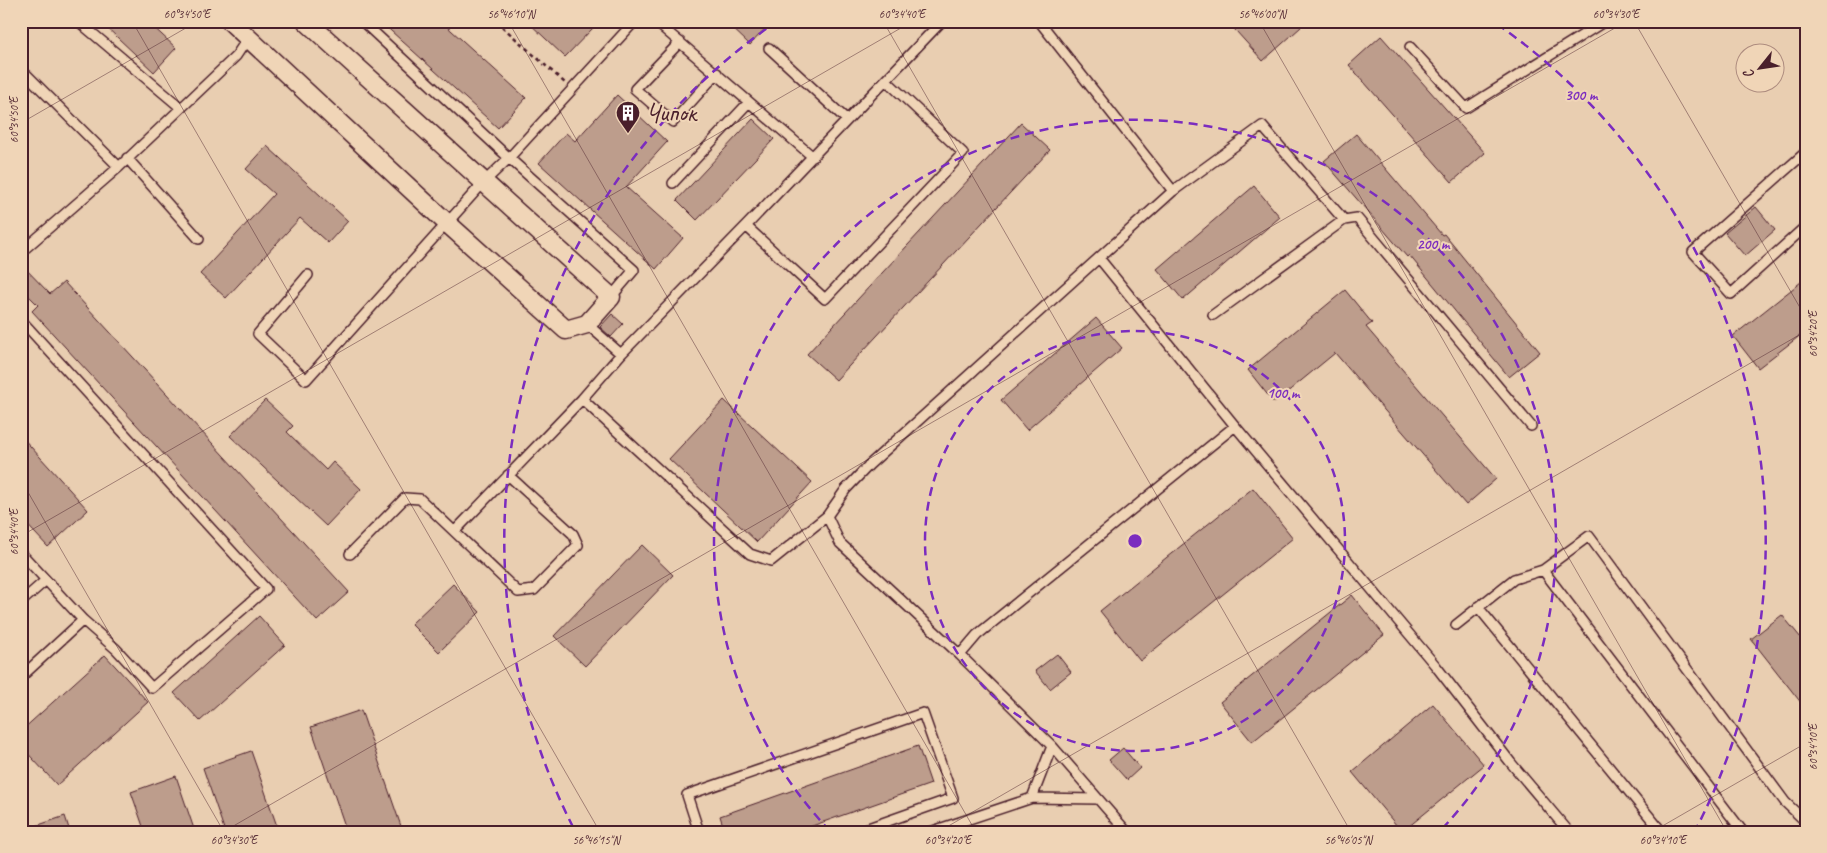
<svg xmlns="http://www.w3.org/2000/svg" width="1827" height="853" viewBox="0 0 1827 853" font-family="Caveat,sans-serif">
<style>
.building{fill:#bd9d8c;stroke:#4a1f2b}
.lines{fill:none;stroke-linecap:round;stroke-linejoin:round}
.lane-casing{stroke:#4a1f2b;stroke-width:12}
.street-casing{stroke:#4a1f2b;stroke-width:21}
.path{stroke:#4a1f2b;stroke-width:2.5;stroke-dasharray:4 4;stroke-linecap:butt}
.lane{stroke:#f0d5b7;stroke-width:9}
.street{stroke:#f0d5b7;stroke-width:18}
.ticks{fill:none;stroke:#4a1f2b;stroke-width:1;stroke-opacity:0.45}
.ring{fill:none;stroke:#7b2cbf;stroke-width:2.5;stroke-dasharray:9 6}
.labels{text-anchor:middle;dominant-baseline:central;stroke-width:4;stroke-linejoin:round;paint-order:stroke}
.poi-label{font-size:25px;fill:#4a1f2b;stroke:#f0d5b7;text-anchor:start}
.centre{fill:#7b2cbf;stroke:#f0d5b7;stroke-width:2.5}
.ring-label{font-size:15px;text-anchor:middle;font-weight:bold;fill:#7b2cbf;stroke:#f0d5b7;stroke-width:4;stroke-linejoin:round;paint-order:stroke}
.neatline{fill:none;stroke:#4a1f2b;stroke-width:2}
.ticks-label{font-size:12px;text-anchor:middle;fill:#4a1f2b}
</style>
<rect width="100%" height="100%" fill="#e9ceb1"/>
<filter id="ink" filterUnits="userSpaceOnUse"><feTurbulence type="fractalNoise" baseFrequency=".02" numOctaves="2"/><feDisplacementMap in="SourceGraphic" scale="10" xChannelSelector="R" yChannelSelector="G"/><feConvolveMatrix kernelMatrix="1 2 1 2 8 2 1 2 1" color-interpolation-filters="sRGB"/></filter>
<g filter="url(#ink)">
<path class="building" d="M100,21H147L176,48L154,72Z
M380,21H441L526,98L498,128Z
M527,21H586L593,28L565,57Z
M725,21H772L750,45Z
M1227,21H1295L1301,27L1263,61Z
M1381,36L1485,153L1452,182L1349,65Z
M617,95L667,142L626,187L683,238L656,269L539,163L566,133L575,141Z
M753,119L774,139L697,220L677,200Z
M1021,123L1050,150L836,380L807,354Z
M1356,134L1442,235L1444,234L1540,352L1509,377L1409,255L1407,257L1324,161Z
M267,146L348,221L328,243L300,218L226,298L200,274L274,194L246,169Z
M1254,186L1280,217L1183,300L1157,269Z
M1756,207L1775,230L1745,256L1725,233Z
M21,264L50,294L64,282L349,592L317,621L32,311L38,305L21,288Z
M1806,278V331L1758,368L1733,336Z
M1345,290L1372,323L1366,327L1496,479L1466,505L1335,353L1274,403L1248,370Z
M612,314L623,324L611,337L600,327Z
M1096,318L1122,348L1027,430L1001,400Z
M265,400L293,426L287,432L326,470L333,462L361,489L326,526L230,436Z
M724,400L812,482L757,542L669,459Z
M21,436L88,510L48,547L21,518Z
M1253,488L1293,538L1140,661L1100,611Z
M642,545L673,575L585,666L554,636Z
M453,584L480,612L439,652L411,624Z
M1352,595L1384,635L1252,742L1220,702Z
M1782,615L1806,644V709L1751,639Z
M259,616L285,645L200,721L174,693Z
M1057,654L1071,672L1050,689L1035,671Z
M105,655L148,702L57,785L21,746V731Z
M1433,704L1484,765L1402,832L1352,772Z
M361,710L403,832H347L311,727Z
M918,746L931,784L795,832H725L720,816Z
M1123,748L1140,768L1127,780L1109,760Z
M251,751L279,832H225L203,768Z
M176,776L195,832H145L131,792Z
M65,816L70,832H24V830Z"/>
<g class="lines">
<defs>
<path id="lane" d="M78,21L180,107
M362,21L509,158L634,270L611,297
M655,21L813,157
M1039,21L1173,191L869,465L846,489L827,516L840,543L960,655L1052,746L1127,832
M680,42L635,89L673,122L717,73
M1410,47L1466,108L1605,21
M769,48L847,120
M27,75L119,167
M1806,152L1693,252L1731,294L1806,226
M127,158L199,239
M673,183L749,102
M1173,191L1262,126L1344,220
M746,226L825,299L963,153L886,80
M21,252L119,167L236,56L248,38
M1099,258L1235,426L1435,665L1511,763L1569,832
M308,275L258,334L306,380L483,183L509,158L635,21
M1213,315L1344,220L1357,218L1531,426
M21,320L266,589L152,688L116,649L83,620L46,580
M587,324L621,354L746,226L942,21
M582,399L750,554L771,561L827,516
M455,531L582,399L621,354
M21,553L46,580L21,602
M350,554L405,498L420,499L518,592L534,590L578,545L573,534L508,475
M1543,570L1743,832
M1478,607L1662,832
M1456,625L1514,579L1543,570L1589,536L1785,802L1806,822
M960,655L977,635L1235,426
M21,677L83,620
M1032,798L1098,799
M699,832L687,795L923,713L953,798L857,832
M930,832L1032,798L1052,746"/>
<path id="street" d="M230,21L447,223L566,330L587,324L611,297L306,21"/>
</defs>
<use href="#lane" class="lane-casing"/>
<use href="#street" class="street-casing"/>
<path class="path" d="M496,21L565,83"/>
<use href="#lane" class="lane"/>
<use href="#street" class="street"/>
</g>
</g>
<path class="ticks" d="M132,21L600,832M508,21L976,832M883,21L1351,832M1259,21L1727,832M1634,21L1806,318M21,123L198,21M21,480L224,832M21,536L913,21M223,832L1627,21M938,832L1806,331M1652,832L1806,743"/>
<g class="ring">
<circle cx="1135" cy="541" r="210"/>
<path d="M830 831A421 421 0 1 1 1440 831"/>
<path d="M573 827A631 631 0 0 1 773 24M1497 24A631 631 0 0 1 1697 827"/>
</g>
<defs>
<symbol id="building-pin" viewBox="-11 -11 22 30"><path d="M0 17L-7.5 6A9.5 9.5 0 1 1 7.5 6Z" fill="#4a1f2b" stroke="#f0d5b7"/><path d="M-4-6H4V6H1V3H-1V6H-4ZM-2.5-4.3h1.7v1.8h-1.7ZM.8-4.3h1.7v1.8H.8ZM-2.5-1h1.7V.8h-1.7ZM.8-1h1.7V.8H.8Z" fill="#fff"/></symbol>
</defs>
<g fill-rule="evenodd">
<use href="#building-pin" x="614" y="99" width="28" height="38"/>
</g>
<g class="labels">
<g class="poi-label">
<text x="646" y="113">Чипок</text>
</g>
</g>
<circle cx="1135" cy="541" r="8" class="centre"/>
<g class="ring-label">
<text x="1581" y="100">300 m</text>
<text x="1433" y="249">200 m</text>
<text x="1283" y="398">100 m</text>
</g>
<rect width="1827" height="853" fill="none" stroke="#f0d5b7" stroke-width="55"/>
<g transform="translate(1760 68) rotate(240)"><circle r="24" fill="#f0d5b7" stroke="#ae8c7f"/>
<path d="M0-4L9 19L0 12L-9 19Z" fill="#4a1f2b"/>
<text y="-8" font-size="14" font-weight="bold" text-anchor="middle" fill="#4a1f2b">С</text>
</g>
<rect x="28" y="28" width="1772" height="798" class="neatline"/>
<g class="ticks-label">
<text x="187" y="18">60°34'50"E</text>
<text x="511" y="18">56°46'10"N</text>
<text x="902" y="18">60°34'40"E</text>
<text x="1262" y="18">56°46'00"N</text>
<text x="1616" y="18">60°34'30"E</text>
<text transform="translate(14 120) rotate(-90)" y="4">60°34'50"E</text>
<text transform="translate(1813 334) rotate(-90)" y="4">60°34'20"E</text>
<text transform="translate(14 532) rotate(-90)" y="4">60°34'40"E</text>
<text transform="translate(1813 747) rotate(-90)" y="4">60°34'10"E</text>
<text x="234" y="844">60°34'30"E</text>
<text x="596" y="844">56°46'15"N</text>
<text x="948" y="844">60°34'20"E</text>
<text x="1348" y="844">56°46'05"N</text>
<text x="1663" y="844">60°34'10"E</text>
</g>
</svg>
